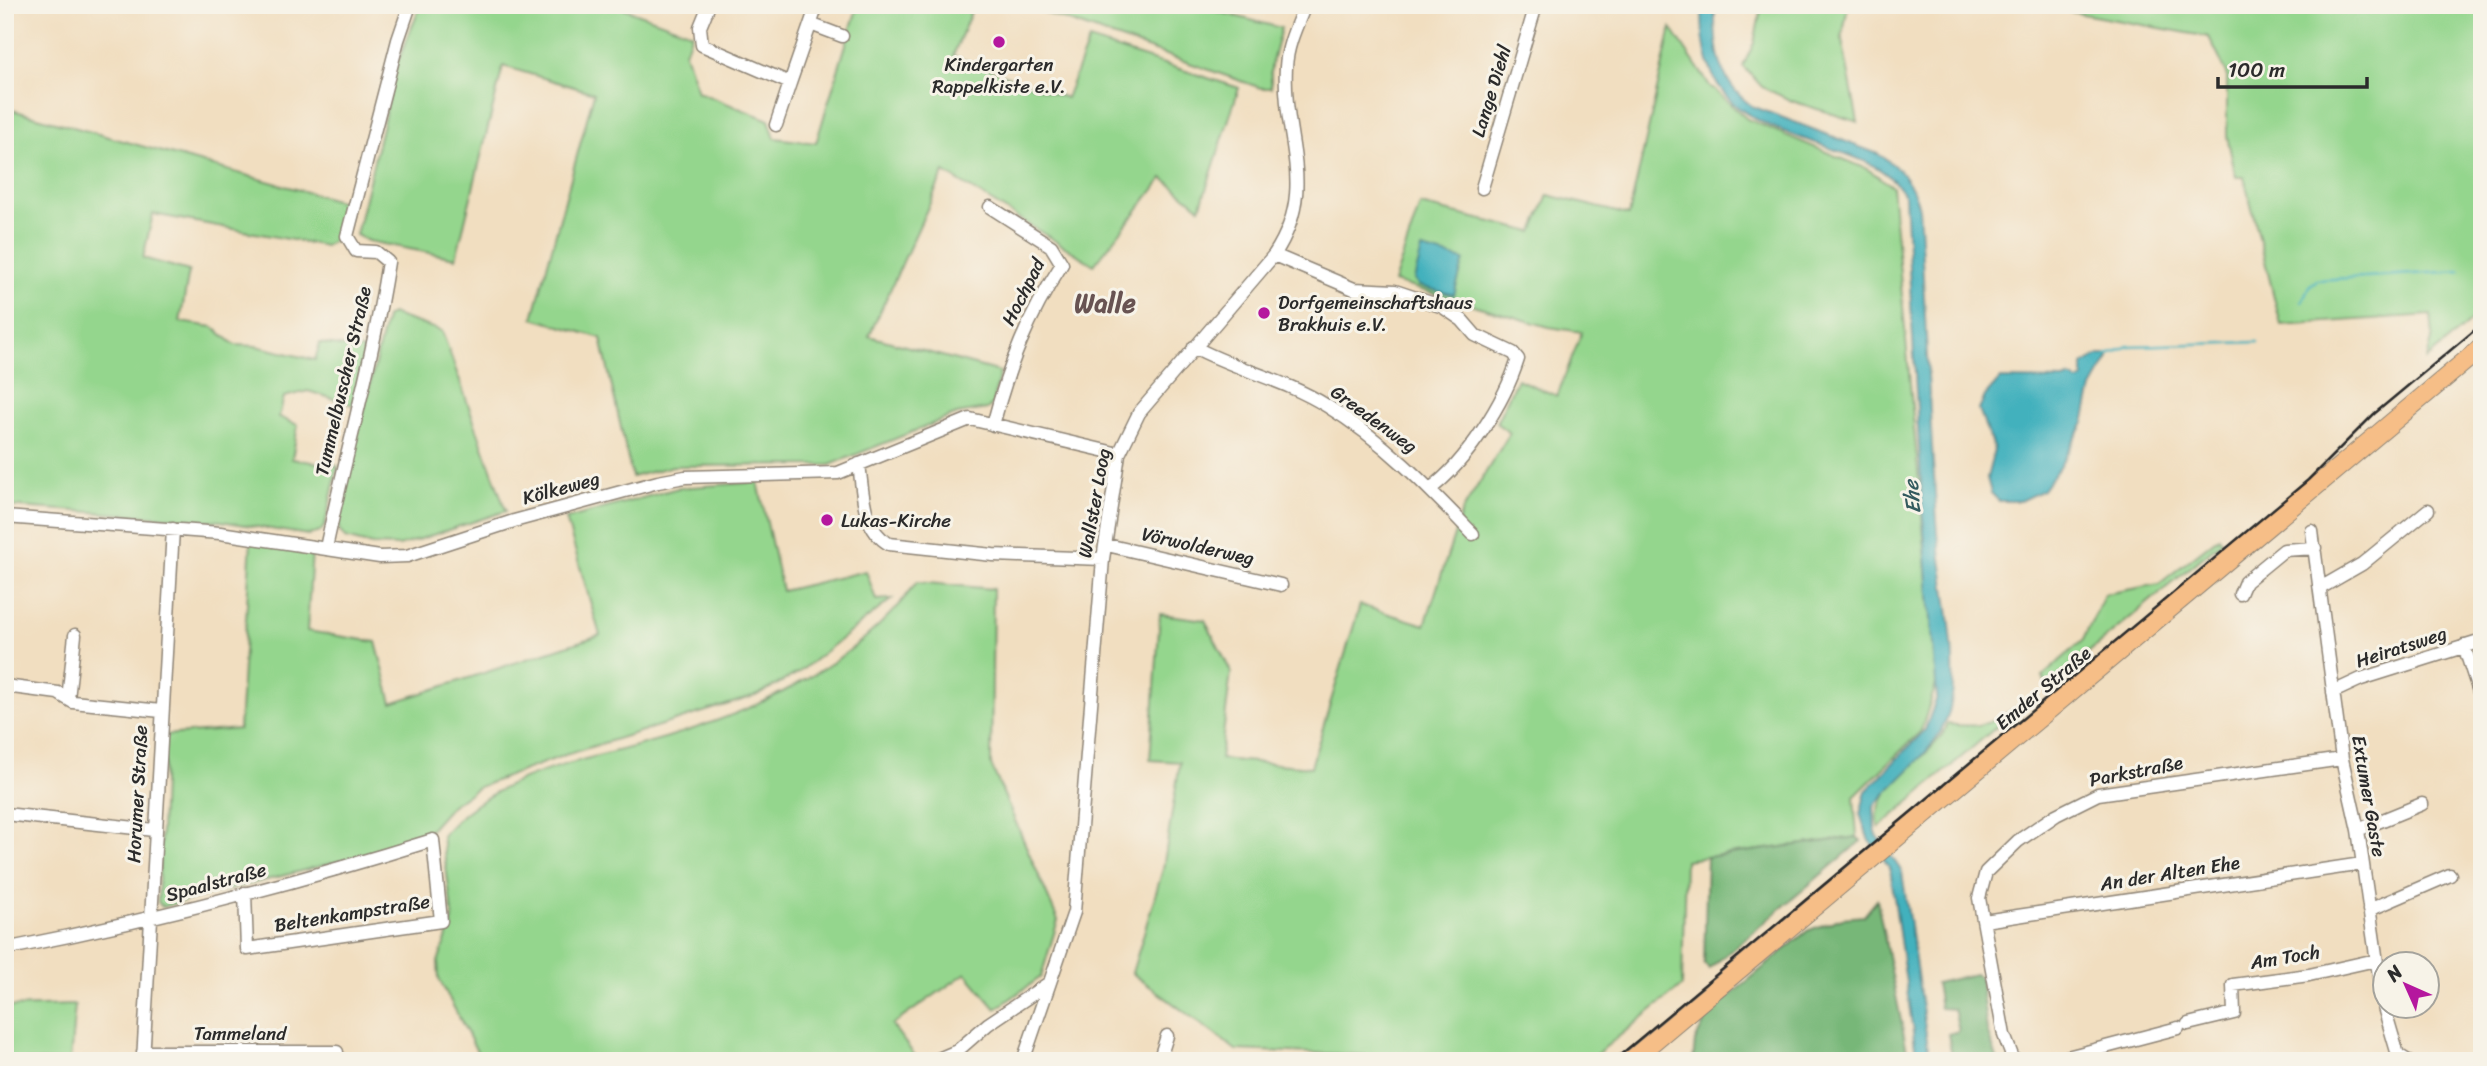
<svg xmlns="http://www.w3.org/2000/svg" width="2487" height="1066" viewBox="0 0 2487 1066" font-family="Sriracha,sans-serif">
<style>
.green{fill:#94d68d;stroke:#60805c;stroke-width:2}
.forest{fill:#77b778;stroke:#517152;stroke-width:2}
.water{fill:#42b1bd;stroke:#366e74;stroke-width:2}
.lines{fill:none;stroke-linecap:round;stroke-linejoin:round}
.stream{stroke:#42b1bd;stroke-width:2.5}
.minor-casing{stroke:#8e8476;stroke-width:15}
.primary-casing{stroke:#8e8476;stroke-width:20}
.minor{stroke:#fff;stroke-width:12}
.primary{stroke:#f6be87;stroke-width:18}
.rail{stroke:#2b2b2b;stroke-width:2.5}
.poi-dot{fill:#b5179e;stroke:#f7f3e8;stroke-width:2.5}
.labels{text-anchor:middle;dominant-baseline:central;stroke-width:6;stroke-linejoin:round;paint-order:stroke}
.poi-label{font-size:19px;fill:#2b2b2b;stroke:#f7f3e8;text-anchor:start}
.street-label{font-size:19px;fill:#2b2b2b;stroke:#f7f3e8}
.water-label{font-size:21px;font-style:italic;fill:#335a5e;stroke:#f7f3e8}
.district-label{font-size:26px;font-weight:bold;fill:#685352;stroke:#f7f3e8}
</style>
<rect width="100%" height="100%" fill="#f7f3e8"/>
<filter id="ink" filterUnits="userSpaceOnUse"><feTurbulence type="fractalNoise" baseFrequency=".0143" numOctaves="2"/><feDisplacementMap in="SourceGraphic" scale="14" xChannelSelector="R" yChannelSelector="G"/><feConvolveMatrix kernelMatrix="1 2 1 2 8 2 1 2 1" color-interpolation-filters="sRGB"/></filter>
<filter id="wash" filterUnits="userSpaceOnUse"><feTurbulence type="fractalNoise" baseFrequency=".00686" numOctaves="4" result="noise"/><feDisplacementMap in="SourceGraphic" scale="28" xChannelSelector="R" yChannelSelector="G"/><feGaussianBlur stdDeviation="1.57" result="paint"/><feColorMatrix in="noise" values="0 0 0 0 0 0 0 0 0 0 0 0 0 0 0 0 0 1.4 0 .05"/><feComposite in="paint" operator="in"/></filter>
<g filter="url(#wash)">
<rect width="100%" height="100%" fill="#f1dec0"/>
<path class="green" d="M421,5H615L692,33L685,53L698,92L769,120L775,138L816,143L858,5H943L971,12L953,56L1066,98L1089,40L1239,88L1200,208L1163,178L1094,265L944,172L869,336L1000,372L992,405L987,409L957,414L830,465L673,466L632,477L601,338L533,318L594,93L503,66L456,258L368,241L356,235L398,61Z
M1023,5H1193L1281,28L1271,66V88H1261Z
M1762,5H1848L1842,39L1858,122L1792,101L1762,87L1743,66L1754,43Z
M2033,5H2482V311L2427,359L2433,336L2431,315L2281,325L2244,177H2236L2227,136V74L2209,37Z
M1671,28L1710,86L1747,119L1867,169L1892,186L1937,681L1921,731L1854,797L1857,837L1685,860L1682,986L1588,1061H1364L1365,1055L1236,1050L1132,973L1163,869L1180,762L1150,760L1160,614L1205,620L1231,672L1220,759L1311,767L1360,605L1425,625L1462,511L1510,433L1496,423L1517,379L1557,396L1582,332L1549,327L1394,282L1420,205L1533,232L1548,195L1629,215Z
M5,108L346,203L339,237L325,246L153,214L143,258L189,271L180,322L213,327L235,345L256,346L315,360L320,343L365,350L353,405L308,391L284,397L279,417L298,425L292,459L338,466L325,525L320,532L308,535L221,521L5,506Z
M391,314L442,331L506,511L399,546L372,545L345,538L339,530L338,519L386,318Z
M758,482L782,591L866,571L876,600L892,599L798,673L758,695L565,755L479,787L452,805L421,840L162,907L158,902L165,735L239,729L251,541L312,551L307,631L376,642L392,703L600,635L566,519L678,488Z
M2219,537L2222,541L2047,687L2043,676L2083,640L2105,594L2159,584Z
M917,582L993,589L991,765L1058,920L1041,977L996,1009L966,973L892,1025L919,1061H482L439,979L438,962L453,920L442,836C491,775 576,763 647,743C748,715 853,670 917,582Z
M2030,698L1879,828C1866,788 1933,760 1948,724C1988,730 1998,719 2030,698Z
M75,1005L70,1061H5V1007Z"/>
<path class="forest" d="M1857,837L1861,841L1709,969L1704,964L1707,857Z
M1877,900L1909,1061H1693L1695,1041L1709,1013L1807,931L1842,918L1864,916Z
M1975,974L1980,977L1987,1031L1998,1061H1953L1948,1034L1959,1031L1954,1009L1940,1008L1936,983Z"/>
<path class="water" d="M1702,5H1715C1714,46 1717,81 1752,106L1878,154C1901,168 1912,182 1919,208C1926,316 1929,425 1938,532C1942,580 1962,668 1949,712C1940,747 1898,778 1874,806L1875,832L1902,872L1930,1061H1917L1890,868L1868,838L1860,814L1866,791L1925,730L1937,697L1923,517L1905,196C1891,172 1871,163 1846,154C1757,120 1700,117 1702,5Z
M1422,249L1464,260L1454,295L1419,286L1414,280Z
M2099,355H2106L2109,358L2092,388L2084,423L2060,466L2043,490L2020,501H1999L1991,493L1987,478L1994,450L1979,410L1985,396L2000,379L2064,380L2071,377L2078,381L2083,378V365Z"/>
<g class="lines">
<path class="stream" d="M2302,302L2309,286L2317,280L2461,271
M2107,356L2128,346L2258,342"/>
</g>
</g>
<g filter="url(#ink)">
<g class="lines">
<defs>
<path id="minor" d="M709,5L700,27L702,45L790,83L817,5
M813,25L842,36
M776,125L790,83
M1482,188L1536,5
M990,207L1051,246L1062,264C1028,317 1009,364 993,425
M1274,255L1354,289L1395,291L1443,307L1462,320L1475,335L1513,353L1518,359C1505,401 1466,463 1430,489
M1194,347C1237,370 1286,380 1327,406C1383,440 1428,487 1473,534
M859,464C863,492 862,529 889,544L993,555L1103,559
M5,517L220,533L380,557L407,556L514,521L658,482L685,477L838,473L970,419L1119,454
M2312,531L2342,759L2358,830L2383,1004L2398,1055L2408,1061
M1107,545L1281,585
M326,548C346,453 373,359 388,262L376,252L356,251L347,236L398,40L410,5
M2322,587L2362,564L2428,510
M2240,594L2245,582L2284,550L2315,548
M2464,646L2482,701
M5,686L58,693L73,702L161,711
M2333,692L2361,679L2482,641
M68,699L75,635
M5,814L154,830
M2358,830L2422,804
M2369,910L2450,875
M1984,921L2362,864
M5,949C150,921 292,884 433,840L441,921L247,949L245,893
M2188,1024L2234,1013L2233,985L2309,975L2376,960
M143,1052H337
M143,1061L173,529
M934,1061L957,1051L988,1024L1049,983
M1023,1061L1074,912L1103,559L1119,454L1139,413L1274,255C1319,187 1282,140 1286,67C1287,45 1297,25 1305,5
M1159,1061L1167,1036
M2014,1061L2004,1035L1979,898L1986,872L2018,841L2056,815L2098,794L2342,759
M2052,1061L2178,1028"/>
<path id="primary" d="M1630,1061L2482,347"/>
</defs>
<use href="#minor" class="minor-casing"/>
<use href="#primary" class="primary-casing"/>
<use href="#minor" class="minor"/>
<use href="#primary" class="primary"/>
<path class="rail" d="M1613,1061L2308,480L2374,414L2482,324"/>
</g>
</g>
<g class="poi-dot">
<circle cx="999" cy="42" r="7"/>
<circle cx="1264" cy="313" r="7"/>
<circle cx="827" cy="520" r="7"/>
</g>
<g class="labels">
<g class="poi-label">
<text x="999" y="64" text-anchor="middle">Kindergarten<tspan x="999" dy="22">Rappelkiste e.V.</tspan></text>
<text x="1278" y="302">Dorfgemeinschaftshaus<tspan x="1278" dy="22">Brakhuis e.V.</tspan></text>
<text x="841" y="520">Lukas-Kirche</text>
</g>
<g class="street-label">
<text transform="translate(1491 91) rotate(-73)">Lange Diehl</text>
<text transform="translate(1023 292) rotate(-63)">Hochpad</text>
<text transform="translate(343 381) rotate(-77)">Tummelbuscher Straße</text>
<text transform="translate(1374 419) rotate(36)">Greedenweg</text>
<text transform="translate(561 488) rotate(-15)">Kölkeweg</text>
<text transform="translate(1094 503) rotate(-80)">Wallster Loog</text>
<text transform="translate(1198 546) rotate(13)">Vörwolderweg</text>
<text transform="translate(2401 647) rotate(-18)">Heiratsweg</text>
<text transform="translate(2043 688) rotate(-40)">Emder Straße</text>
<text transform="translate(2136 771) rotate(-11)">Parkstraße</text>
<text transform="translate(137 794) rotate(-87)">Horumer Straße</text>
<text transform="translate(2369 796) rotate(80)">Extumer Gaste</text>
<text transform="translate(2170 873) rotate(-9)">An der Alten Ehe</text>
<text transform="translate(216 882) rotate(-15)">Spaalstraße</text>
<text transform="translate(352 913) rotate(-9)">Beltenkampstraße</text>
<text transform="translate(2285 957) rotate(-9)">Am Toch</text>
<text x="240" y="1033">Tammeland</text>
</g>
<g class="water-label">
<text transform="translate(1912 497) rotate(-95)">Ehe</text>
</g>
<g class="district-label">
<text x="1105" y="303">Walle</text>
</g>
</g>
<rect width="2487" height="1066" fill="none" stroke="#f7f3e8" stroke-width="28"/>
<g transform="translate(2406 985) rotate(315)"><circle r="33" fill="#f7f3e8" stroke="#a5a39c" stroke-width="2"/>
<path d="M0-5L12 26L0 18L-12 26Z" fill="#b5179e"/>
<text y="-10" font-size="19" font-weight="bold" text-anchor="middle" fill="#2b2b2b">N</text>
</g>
<path d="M2218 77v10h149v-10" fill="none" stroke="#2b2b2b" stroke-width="3.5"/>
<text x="2228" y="77" font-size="21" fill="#2b2b2b" stroke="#f7f3e8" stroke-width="5" paint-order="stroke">100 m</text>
</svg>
